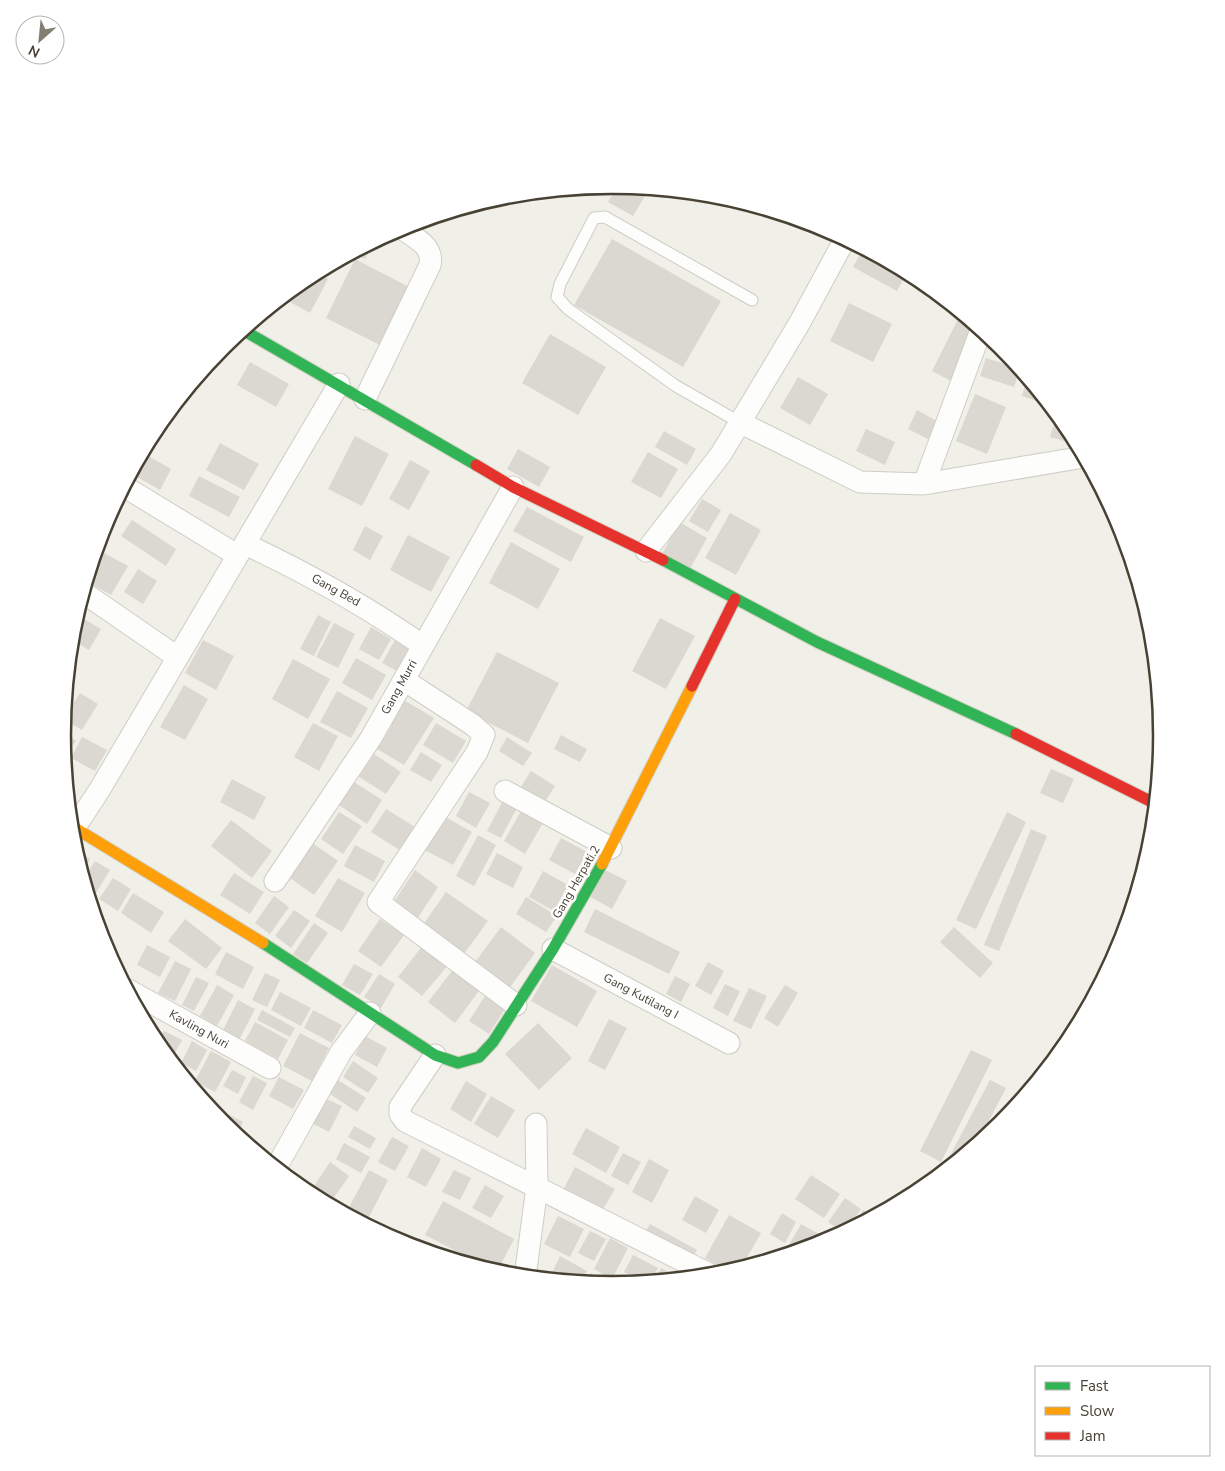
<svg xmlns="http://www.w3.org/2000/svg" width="1225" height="1471" viewBox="0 0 1225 1471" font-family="'Nunito Sans',sans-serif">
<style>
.building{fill:#dad8d0}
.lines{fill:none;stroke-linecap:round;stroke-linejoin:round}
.lane-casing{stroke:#cecdc5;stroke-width:13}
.street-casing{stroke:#cecdc5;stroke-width:23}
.fast-casing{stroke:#d0cebe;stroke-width:13}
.slow-casing{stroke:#d0cebe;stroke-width:13}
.jam-casing{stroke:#d0cebe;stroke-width:13}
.lane{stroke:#fdfdfc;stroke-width:11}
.street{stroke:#fdfdfc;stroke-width:21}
.fast{stroke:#30b455;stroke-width:11}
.slow{stroke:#ff9f0a;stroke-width:11}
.jam{stroke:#e5322d;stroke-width:11}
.labels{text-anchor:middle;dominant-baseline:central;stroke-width:5;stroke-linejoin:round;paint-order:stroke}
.street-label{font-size:12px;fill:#474233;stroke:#fff}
.rim{fill:none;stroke:#474233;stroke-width:2.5}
</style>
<rect width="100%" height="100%" fill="#f0efe8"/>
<path class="building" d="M617,186L649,189L633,216L608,202Z
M612,239L721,301L683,367L574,305Z
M374,242L365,259L353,253L360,250Z
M863,249L907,272L897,291L853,267Z
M355,259L409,287L380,345L326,318Z
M317,273L328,279L310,313L283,298Z
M945,300L957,310V311L943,305Z
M849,303L892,324L873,362L830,341Z
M958,319L980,329L953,382L932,371Z
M550,334L606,367L578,415L522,383Z
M991,338L1002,347L1007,353L988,347Z
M986,358L1020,369L1014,387L980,376Z
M250,362L289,384L276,407L237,385Z
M798,377L828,394L810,425L780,408Z
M1027,378L1049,405L1022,396Z
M975,394L1006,407L987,454L956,441Z
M917,410L937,421L928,439L908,429Z
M1057,414L1070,430L1078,445L1050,437Z
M866,429L895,442L885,465L856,451Z
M664,431L696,449L687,465L655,447Z
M355,436L389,454L362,506L328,489Z
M220,443L259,464L244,490L206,470Z
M518,449L550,467L539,487L507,469Z
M648,452L678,469L661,498L631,482Z
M143,453L171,469L160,490L132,474Z
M410,460L430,471L409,510L389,499Z
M199,476L240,497L229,517L189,496Z
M702,499L721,510L708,532L689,521Z
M527,507L584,537L571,562L513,531Z
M730,513L761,530L736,575L705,558Z
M132,520L176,549L166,566L121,536Z
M679,522L707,538L690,569L662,554Z
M365,526L383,536L370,560L353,550Z
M408,535L450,557L431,592L390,570Z
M511,542L560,569L538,609L489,583Z
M104,553L128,566L111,595L88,582Z
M138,569L157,581L143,604L124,592Z
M77,615L101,629L89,650L72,640Z
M318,615L331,622L314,656L300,649Z
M660,618L695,636L666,689L632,671Z
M334,623L355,634L338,668L316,657Z
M371,627L391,639L379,660L359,649Z
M203,640L234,656L216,690L185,673Z
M395,640L410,648L397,671L382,663Z
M497,652L559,683L528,743L466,711Z
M356,658L386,675L372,700L342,683Z
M293,659L330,679L308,719L272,699Z
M184,685L208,699L185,740L160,727Z
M337,691L368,708L351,738L320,722Z
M80,693L98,704L82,730L64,719Z
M402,699L434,718L404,765L377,749L392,725L387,722Z
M313,723L338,736L319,771L294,757Z
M436,723L466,741L453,763L423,745Z
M63,731L76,741L67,752L64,749Z
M561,735L587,749L580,762L554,749Z
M82,737L107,750L95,771L71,758Z
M507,737L532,753L523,766L499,751Z
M421,752L442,765L431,782L410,770Z
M374,754L401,772L386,794L359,777Z
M1051,769L1074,779L1063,803L1040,793Z
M531,771L555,786L543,805L519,790Z
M348,778L382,800L367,824L333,801Z
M232,779L266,797L254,820L220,802Z
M469,792L490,803L476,828L456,816Z
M505,797L519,804L501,838L487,831Z
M386,809L415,827L401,851L371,832Z
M522,809L544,821L525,854L504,841Z
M339,812L362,826L343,854L321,839Z
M1007,812L1026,822L976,929L956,920Z
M442,815L472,832L453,865L423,849Z
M231,820L272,851L252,878L211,846Z
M1031,829L1047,836L999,951L984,945Z
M478,835L496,845L474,886L456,876Z
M561,838L587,852L575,874L549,860Z
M311,842L338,861L314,895L287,876Z
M355,845L385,861L374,882L344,866Z
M75,850L90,859L82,872Z
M497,853L523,867L513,888L486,874Z
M95,861L110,870L91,901L84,878Z
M603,869L627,881L612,909L589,896Z
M415,870L438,887L413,925L389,909Z
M543,871L568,885L554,911L529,897Z
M234,873L264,892L250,914L220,895Z
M113,878L131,889L118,911L99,899Z
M338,878L365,893L342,932L315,916Z
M446,892L488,921L461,958L420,929Z
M133,893L164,912L151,933L121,913Z
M274,896L289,907L270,934L255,923Z
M526,897L557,916L546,932L516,914Z
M595,909L680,952L669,974L584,932Z
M294,910L310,921L291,948L275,936Z
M185,919L222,948L206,969L168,941Z
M380,919L404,935L381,967L358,951Z
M314,923L328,933L307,963L293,954Z
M501,927L535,953L508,990L473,965Z
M954,927L993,963L980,978L940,942Z
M424,944L449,964L422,996L398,977Z
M147,945L170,957L160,977L137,965Z
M226,952L254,967L243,989L215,974Z
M175,961L191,969L175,1001L158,993Z
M708,962L724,971L711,995L695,986Z
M354,964L373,974L360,995L342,985Z
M552,965L597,991L577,1027L531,1001Z
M455,967L482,987L455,1023L428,1002Z
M265,973L280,980L267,1007L252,1000Z
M379,974L395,984L381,1008L364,997Z
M675,976L690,984L681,1002L666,994Z
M196,977L209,983L194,1011L182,1005Z
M725,984L740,991L728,1016L713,1008Z
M217,985L234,995L217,1026L200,1016Z
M785,985L798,993L778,1027L764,1018Z
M749,988L767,996L751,1029L733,1021Z
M488,991L508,1004L489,1034L469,1021Z
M280,992L311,1008L301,1026L271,1010Z
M238,1000L255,1009L239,1040L222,1032Z
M262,1010L295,1028L290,1037L257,1020Z
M313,1010L342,1025L332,1043L304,1028Z
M609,1019L627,1028L605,1070L588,1061Z
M255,1022L288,1040L278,1059L245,1041Z
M145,1023L159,1030L154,1039Z
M538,1023L572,1058L539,1090L505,1054Z
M164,1031L182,1040L171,1060L157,1044Z
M300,1033L329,1048L312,1081L283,1066Z
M365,1036L387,1048L377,1067L355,1055Z
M192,1041L207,1050L196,1071L181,1063Z
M971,1050L992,1060L941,1162L920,1151Z
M211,1051L231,1062L215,1092L195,1081Z
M353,1061L378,1078L368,1093L343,1077Z
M232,1070L246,1077L238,1094L223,1086Z
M253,1076L267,1083L253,1110L239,1102Z
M279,1077L304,1090L293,1109L269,1096Z
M338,1080L366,1098L357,1112L330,1094Z
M990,1080L1006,1088L976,1145L953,1164L947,1161Z
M466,1081L487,1094L471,1122L450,1109Z
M491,1096L515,1110L498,1138L474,1124Z
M322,1097L342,1106L329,1132L310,1122Z
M224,1112L243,1122L236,1135L220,1120Z
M354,1126L376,1138L370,1149L348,1137Z
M586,1128L620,1147L606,1173L572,1154Z
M392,1137L409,1146L395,1171L378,1162Z
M344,1143L370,1157L361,1173L336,1159Z
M422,1148L441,1159L426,1187L407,1177Z
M623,1153L641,1162L628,1185L611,1176Z
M649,1159L669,1170L652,1203L632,1192Z
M330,1162L349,1176L331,1202L312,1189Z
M575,1167L615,1189L602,1211L563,1190Z
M369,1170L388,1180L367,1221L347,1211Z
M454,1170L471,1178L460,1200L442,1192Z
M811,1175L840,1194L824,1218L795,1199Z
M485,1185L504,1196L491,1218L472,1208Z
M907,1186L918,1193L897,1204L896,1203Z
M695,1196L719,1210L706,1233L682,1220Z
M845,1198L861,1209L844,1233L828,1222Z
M443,1201L514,1239L497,1272L425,1235Z
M863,1210L874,1217L852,1228Z
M782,1213L796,1222L785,1243L770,1234Z
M729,1215L761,1233L741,1268L729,1272L705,1258Z
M558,1216L584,1229L570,1257L544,1244Z
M650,1224L697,1250L690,1263L642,1237Z
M801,1224L830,1240L800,1251L789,1245Z
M590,1231L606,1239L594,1261L578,1253Z
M610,1238L628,1248L612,1279L594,1269Z
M633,1255L658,1268L651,1282H644L624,1272Z
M560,1256L587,1271L581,1282L555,1280L550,1277Z
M661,1268L682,1279L655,1281Z
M591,1273L613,1285L586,1283Z"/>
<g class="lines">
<defs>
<path id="lane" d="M739,422L676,386L568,309L557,297L560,284L594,218L605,217L752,300"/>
<path id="street" d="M365,399L430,265C434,246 415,238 401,228
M739,422L860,482L924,484L1084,457
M924,484L981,330
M125,487L237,555
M245,544C307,573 366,606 422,645
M646,551L721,454L799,324L845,239
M84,593L177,657
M404,680L473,725L484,735L477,752L378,902L516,1005
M505,791L611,848
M72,832L100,789L339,384
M275,881L371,738L513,487
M553,949L729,1043
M128,990L270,1068
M435,1055L400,1107V1114L405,1121L707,1273
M276,1168L341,1052L370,1013
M525,1277L537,1187L536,1124"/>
<path id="fast" d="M243,330L476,465
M663,560L817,642L1016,734
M263,943L435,1055L458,1063L479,1057L493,1042L553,949L602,864"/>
<path id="slow" d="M75,828L263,943
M602,864L692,686"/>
<path id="jam" d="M476,465L513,487L663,560
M692,686L735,599
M1016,734L1156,804"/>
</defs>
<use href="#lane" class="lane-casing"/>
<use href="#street" class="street-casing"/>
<use href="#fast" class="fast-casing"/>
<use href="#slow" class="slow-casing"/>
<use href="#jam" class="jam-casing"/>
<use href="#lane" class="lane"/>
<use href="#street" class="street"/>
<use href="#fast" class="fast"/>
<use href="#slow" class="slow"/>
<use href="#jam" class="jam"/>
</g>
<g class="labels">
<g class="street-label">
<text transform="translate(336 590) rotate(29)">Gang Bed</text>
<text transform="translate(399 687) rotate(-61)">Gang Murri</text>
<text transform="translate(576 882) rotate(-60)">Gang Herpati.2</text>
<text transform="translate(641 996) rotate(28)">Gang Kutilang I</text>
<text transform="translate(199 1029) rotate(29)">Kavling Nuri</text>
</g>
</g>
<path d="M0 0H1225V1471H0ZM71 735a541 541 0 1 1 1082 0a541 541 0 1 1-1082 0Z" fill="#fff" fill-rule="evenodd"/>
<path class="rim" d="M71 735a541 541 0 1 1 1082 0a541 541 0 1 1-1082 0Z"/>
<rect x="1035" y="1366" width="175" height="90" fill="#ffffff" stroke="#b5b3ad"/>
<rect x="1045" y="1382" width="25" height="8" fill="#30b455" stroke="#b5b3ad"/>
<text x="1080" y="1391" font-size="15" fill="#474233">Fast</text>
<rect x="1045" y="1407" width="25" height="8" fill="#ff9f0a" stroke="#b5b3ad"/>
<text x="1080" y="1416" font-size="15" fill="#474233">Slow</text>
<rect x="1045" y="1432" width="25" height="8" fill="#e5322d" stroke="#b5b3ad"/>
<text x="1080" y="1441" font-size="15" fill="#474233">Jam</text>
<g transform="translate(40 40) rotate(207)"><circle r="24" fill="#ffffff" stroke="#b5b3ad"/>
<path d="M0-4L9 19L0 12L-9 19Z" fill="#827f72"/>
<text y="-8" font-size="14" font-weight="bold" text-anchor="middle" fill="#474233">N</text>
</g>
</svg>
